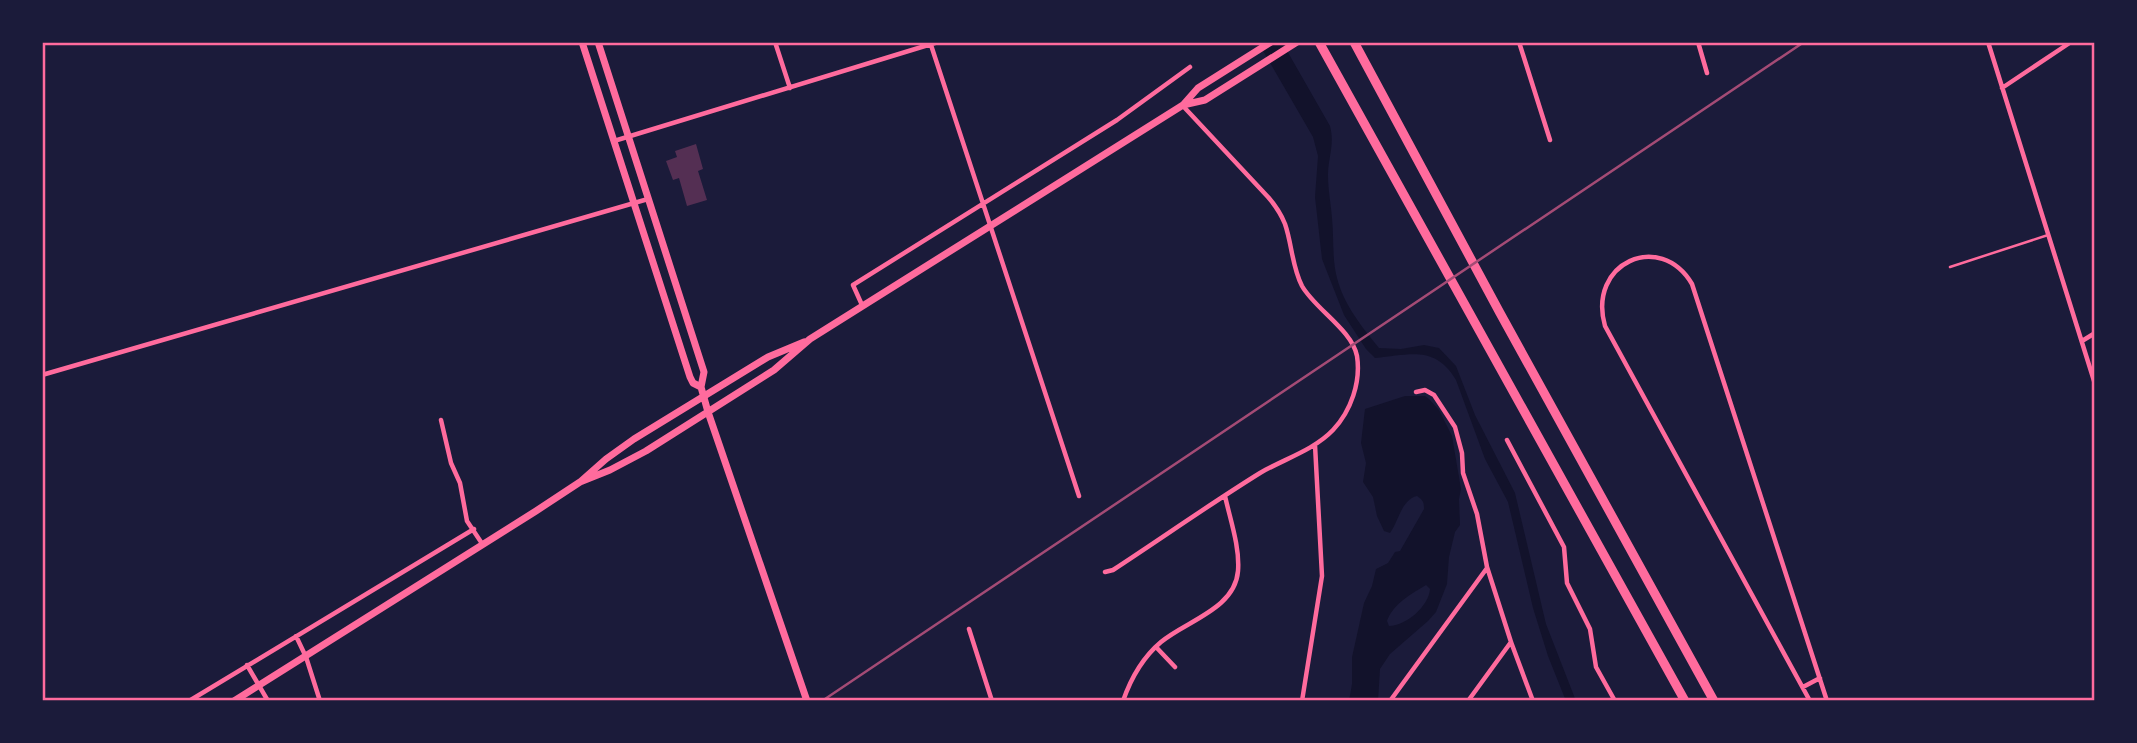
<svg xmlns="http://www.w3.org/2000/svg" width="2137" height="743" viewBox="0 0 2137 743" font-family="Mulish,sans-serif">
<style>
.water{fill:#12122b;fill-rule:evenodd}
.building{fill:#542f53}
.lines{fill:none;stroke-linecap:round;stroke-linejoin:round}
.service{stroke:#ff6b9d;stroke-width:2.5}
.minor{stroke:#ff6b9d;stroke-width:4.5}
.secondary{stroke:#ff6b9d;stroke-width:7}
.motorway{stroke:#ff6b9d;stroke-width:9}
.rail{stroke:#a44b75;stroke-width:2.5}
.neatline{fill:none;stroke:#ff6b9d;stroke-width:2.5}
</style>
<rect width="100%" height="100%" fill="#1b1b3a"/>
<path class="water" d="M1258,42H1282L1330,126C1335,144 1328,158 1328,175C1328,190 1331,204 1332,218C1334,237 1332,260 1337,278C1344,305 1362,327 1379,348L1401,349L1424,345L1439,348L1456,366L1475,415L1515,493L1546,624L1576,701H1566L1548,656L1533,608L1508,502L1485,459L1456,380C1435,345 1410,355 1375,358L1366,349L1344,315L1322,259L1315,197L1318,156L1313,137Z
M1405,396H1425L1429,399L1439,410L1452,436L1461,489L1459,499L1460,525L1455,532L1449,557L1447,584L1436,612L1428,621L1390,654L1380,669L1378,701H1349L1352,684V657L1364,603L1372,586L1376,569L1388,563L1395,552L1400,551L1424,509C1424,502 1423,500 1417,496C1401,500 1399,521 1390,533L1384,531L1377,516L1373,497L1363,482L1366,463L1361,443L1365,409ZM1426,585L1430,589C1429,606 1406,626 1389,626L1387,621C1393,604 1411,594 1426,585Z"/>
<path class="building" d="M696,144L703,169L698,171L707,200L687,206L679,178L673,180L666,161L677,157L675,151Z"/>
<g class="lines">
<path class="service" d="M1950,267L2048,235"/>
<path class="minor" d="M775,42L790,88
M930,42L1079,496
M1519,42L1550,140
M1698,42L1707,73
M1988,42L2095,384
M2002,88L2071,42
M614,141L938,42
M862,305L853,285L1117,120L1190,67
M2082,341L2095,333
M42,375L648,199
M1416,392L1425,390L1434,395L1455,427L1462,453L1463,473L1477,514L1487,567L1511,642L1533,701
M441,420L451,463L460,483L467,521L483,545
M1507,440L1564,547L1567,583L1590,629L1596,667L1615,701
M1105,572L1113,570C1162,538 1210,504 1260,473C1284,459 1314,450 1333,430C1351,411 1361,382 1357,356C1352,330 1315,309 1302,286C1292,267 1292,244 1285,224C1281,214 1275,205 1268,197L1183,106
M969,629L992,701
M296,636L306,657L320,701
M1156,647L1175,667
M247,665L268,701
M1803,687L1820,678
M189,701L474,529
M1123,701C1131,678 1142,658 1161,642C1186,621 1235,609 1238,571C1240,547 1230,519 1225,496
M1302,701L1322,576L1315,445
M1390,701L1487,568
M1468,701L1511,642
M1810,701L1605,326C1587,263 1660,230 1692,284L1827,701"/>
<path class="secondary" d="M582,42L690,377L693,383L701,387
M598,42L704,372L701,387L708,412L807,701
M1183,105L1205,100L1297,42
M580,482L610,470L646,451L774,370L810,339L1183,105L1198,88L1271,42
M234,701L536,511L580,482L606,459L634,439L768,357L804,342"/>
<path class="motorway" d="M1319,42L1685,701
M1354,42L1500,313L1714,701"/>
<path class="rail" d="M822,701L1804,42"/>
</g>
<rect width="2137" height="743" fill="none" stroke="#1b1b3a" stroke-width="88"/>
<rect x="44" y="44" width="2049" height="655" class="neatline"/>
</svg>
